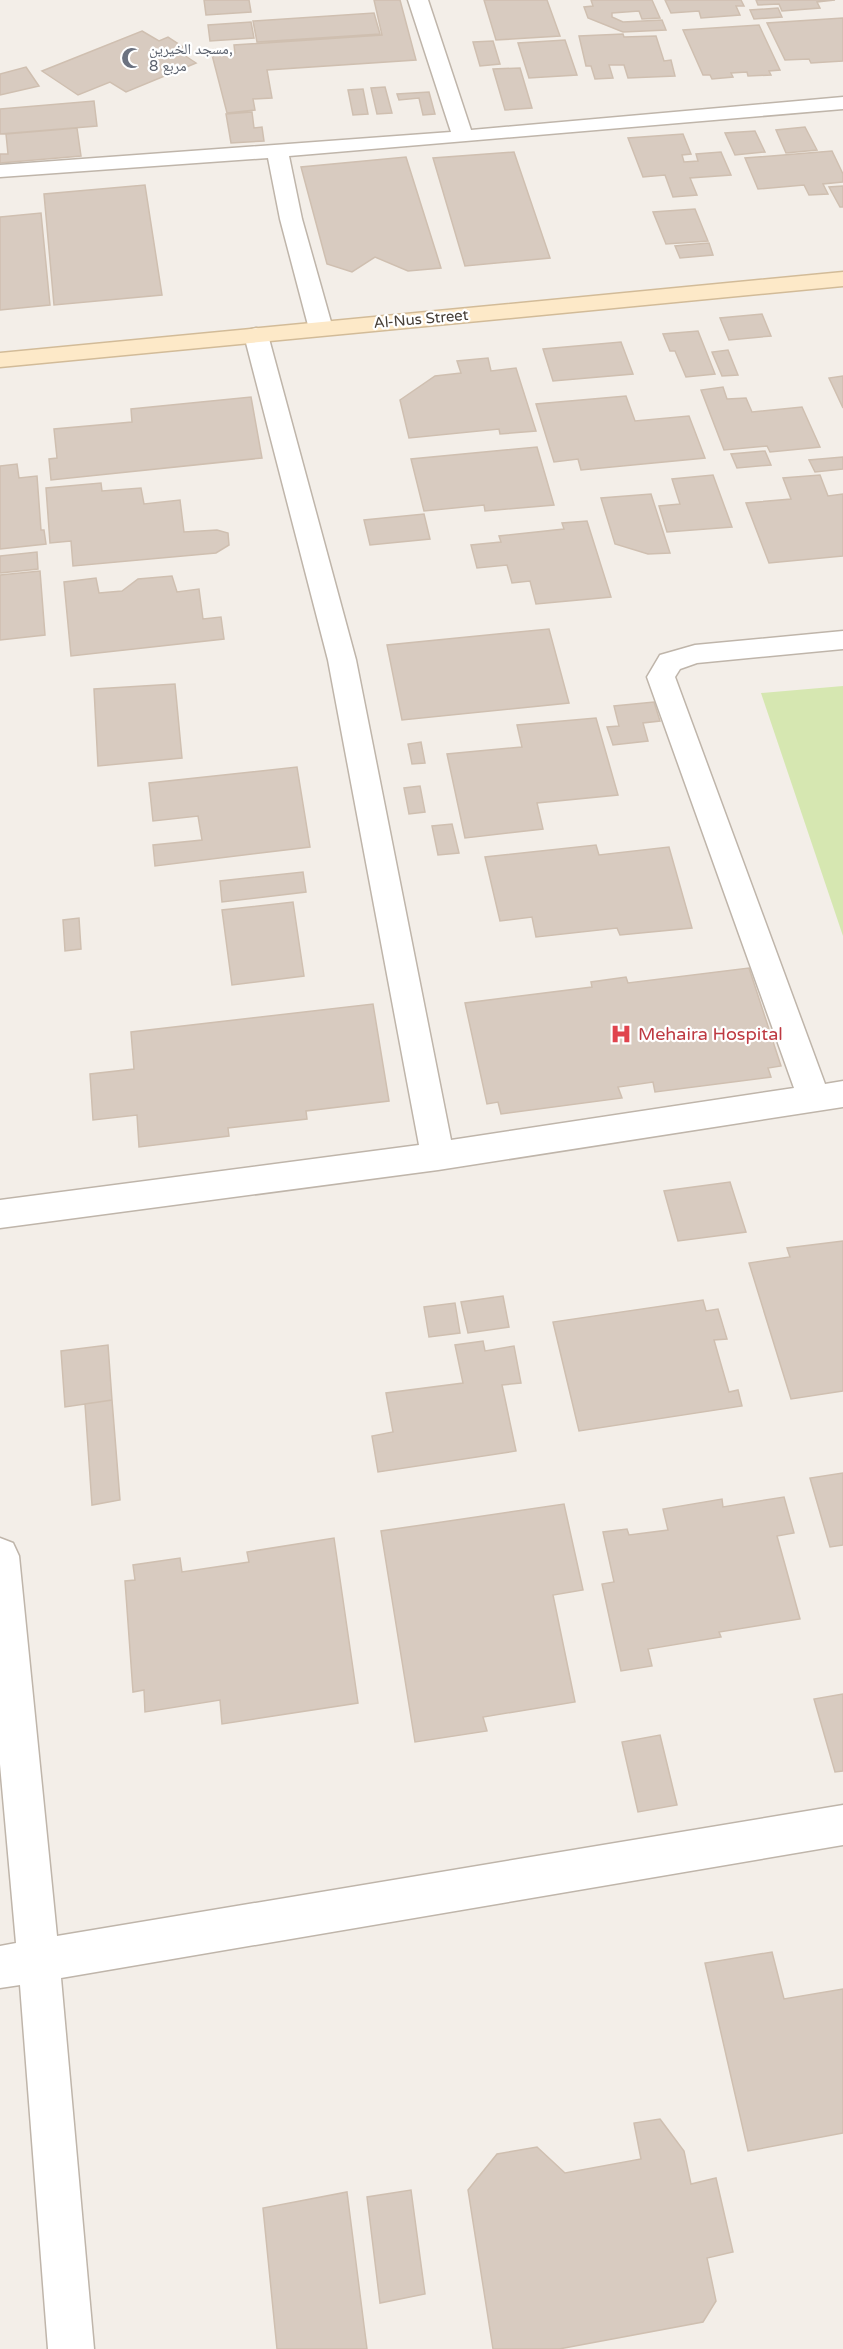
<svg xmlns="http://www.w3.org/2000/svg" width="843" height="2349" viewBox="0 0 843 2349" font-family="'Varela Round','Noto Naskh Arabic',sans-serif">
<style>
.green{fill:#d6e7b1}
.building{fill:#d8cbc0;stroke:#cfbfb0;stroke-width:1.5}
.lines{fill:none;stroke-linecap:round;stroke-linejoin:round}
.street-casing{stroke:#bfb5aa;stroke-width:3}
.secondary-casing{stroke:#d2bb98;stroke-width:3}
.street{fill:#fff;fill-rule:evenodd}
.secondary{fill:#fde9c8;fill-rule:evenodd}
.labels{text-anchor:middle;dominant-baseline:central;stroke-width:4.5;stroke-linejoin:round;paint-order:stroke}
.far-worship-label{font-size:15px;fill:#5b616d;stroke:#fff;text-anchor:start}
.far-street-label{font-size:15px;fill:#463e36;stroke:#fff}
.health-label{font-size:18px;fill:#be3a42;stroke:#fff;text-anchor:start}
</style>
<rect width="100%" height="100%" fill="#f3eee8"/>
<path class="green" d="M843,686V936L761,693Z"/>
<path class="building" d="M204,0H249L251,12L206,15Z
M374,0H400L416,60L267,70L272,98L253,99L255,110L227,113L212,55L235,53L234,45L382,35Z
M484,0H547L560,36L496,40Z
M591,0H652L660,18L642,19L639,11L612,13V17L623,22L662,20L666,30L623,32L588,18L584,7L593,6Z
M665,0H741L744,6H736L740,15L701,18L699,11L671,13Z
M756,0H835L817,2L820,8L782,11L779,4L758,5Z
M778,8L782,17L754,19L750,10Z
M374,13L380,34L257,42L253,21Z
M843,18V61L811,63L809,59L785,60L767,23Z
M251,22L254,38L210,41L208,25Z
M759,25L780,70L769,71L771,75L748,76L747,72L731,73L733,77L712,79L710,75H703L683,30Z
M142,31L159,41L168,37L188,50L181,53L196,63L126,92L110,82L78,95L42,71Z
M623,34L624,37L656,36L664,61L671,60L675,76L628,78L624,65H609L613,78L595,79L591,66H586L579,36Z
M565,40L577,75L529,78L518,43Z
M493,41L500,64L480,66L473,42Z
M26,67L39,86L0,95V74Z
M520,68L532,108L505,110L493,69Z
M385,87L392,113L377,114L371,88Z
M363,89L368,114L353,115L348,90Z
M429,92L435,114L423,115L419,98L399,100L397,94Z
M94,101L97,126L0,134V109Z
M252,112L254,128L262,127L264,141L231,143L226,114Z
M805,127L817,150L786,153L776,130Z
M77,128L81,156L0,163V154H8L6,134Z
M755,131L765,152L735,155L725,133Z
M683,134L691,154L682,155L684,162L698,161L696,154L721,152L731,175L690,178L697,195L673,197L665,175L643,177L628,138Z
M832,151L843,174V182L823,184L828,194L809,195L804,185L758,189L745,158Z
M514,152L550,258L465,266L433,158Z
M406,157L441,268L408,271L375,257L352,272L327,264L301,167Z
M145,185L162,295L54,305L44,194Z
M843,186V207H840L829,187Z
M695,209L708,241L666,244L653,212Z
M41,213L50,305L0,310V217Z
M709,243L713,255L680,258L675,246Z
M762,314L771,336L729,340L720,318Z
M698,331L715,374L686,377L675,351H670L663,334Z
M621,342L633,374L553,381L543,349Z
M728,350L738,375L722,376L712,352Z
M488,358L491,371L516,368L536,431L500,434L499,429L409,438L400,400L435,376L461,373L457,361Z
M843,376V408L829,378Z
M723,387L727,399L746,398L752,412L802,407L820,447L770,452L767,446L724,450L701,390Z
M626,396L635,421L689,416L705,458L581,470L578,459L554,462L536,404Z
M251,397L262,458L51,480L49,459L57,458L54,429L132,422L131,409Z
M537,447L554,505L485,511L484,505L424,511L411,459Z
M765,451L771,465L737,468L731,454Z
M843,457V469L815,472L809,460Z
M17,464L19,478L37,476L41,530H44L46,544L0,549V466Z
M713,475L732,527L667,532L659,506L680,504L672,479Z
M820,475L828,496L843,494V556L769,563L746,503L791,499L783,478Z
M101,483L102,491L141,488L144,504L180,500L184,532L217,530L228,533L229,545L216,553L73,566L71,541L50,543L46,488Z
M651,494L670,553L648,554L615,544L601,498Z
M424,514L430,539L370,545L364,520Z
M587,521L611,597L536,604L530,581L512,583L507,565L477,568L471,545L501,542L499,536L564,529L562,523Z
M37,552L38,569L0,573V556Z
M40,571L45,635L0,640V575Z
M172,576L177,592L199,589L203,619L221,617L224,639L71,656L64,582L96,578L99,593L122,591L138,579Z
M549,629L569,703L402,720L387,645Z
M175,684L182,758L98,766L94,689Z
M654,702L660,721L643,723L648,741L613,745L607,727L619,726L614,706Z
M596,718L618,795L537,803L543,829L465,838L447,754L522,747L517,725Z
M421,742L425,763L412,764L408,744Z
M297,767L310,847L155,866L153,845L202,840L198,816L153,821L149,783Z
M420,786L425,812L409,814L404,788Z
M452,824L459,853L438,855L432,826Z
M596,845L599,855L669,847L692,928L620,935L617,928L536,937L532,917L500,921L485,857Z
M303,872L306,892L222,902L220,881Z
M293,902L304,976L232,985L222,910Z
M79,918L81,949L65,951L63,920Z
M749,968L781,1066L768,1068L771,1077L655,1092L653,1082L618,1087L622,1098L501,1114L498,1102L487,1104L465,1003L592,987L591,982L626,977L628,983Z
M373,1004L389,1101L306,1111L307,1119L228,1128L229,1136L139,1147L137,1115L93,1120L90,1074L134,1069L131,1032Z
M730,1182L746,1232L678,1241L664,1191Z
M843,1241V1391L791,1399L749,1263L790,1257L787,1248Z
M503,1296L509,1327L468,1333L461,1302Z
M703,1300L706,1311L718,1309L727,1339L714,1340L729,1392L738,1390L742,1406L579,1431L553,1322Z
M455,1303L460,1333L429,1337L424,1307Z
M483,1341L485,1351L514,1346L521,1383L502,1385L516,1451L378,1472L372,1436L393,1432L386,1393L463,1383L455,1345Z
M108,1345L112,1400L65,1407L61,1351Z
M112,1400L120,1500L92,1505L85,1404Z
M843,1473V1545L830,1547L810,1478Z
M784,1497L794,1533L777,1536L800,1619L719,1632L721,1637L648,1649L652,1666L621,1671L602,1584L614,1582L603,1532L627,1529L629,1535L668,1530L663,1509L722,1499L723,1507Z
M564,1504L583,1590L553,1595L575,1702L483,1717L487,1731L415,1742L381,1531Z
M334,1538L358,1703L222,1724L220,1700L145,1712L144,1690L133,1692L125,1581L135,1580L133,1565L180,1558L182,1572L249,1562L247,1552Z
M843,1694V1771L835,1772L814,1699Z
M660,1735L677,1805L638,1812L622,1742Z
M772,1952L784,1999L843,1989V2133L748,2151L705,1963Z
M660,2119L684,2151L691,2184L716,2178L733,2252L707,2258L716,2301L703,2322L559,2349H493L468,2190L497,2154L537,2147L565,2173L641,2159L634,2123Z
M411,2190L425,2294L380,2303L367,2197Z
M347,2192L367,2349H277L263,2208Z"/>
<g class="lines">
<defs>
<path id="street" d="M408,0H428L471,130L843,97V109L289,156L302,219L333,329L329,334H313L309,329L280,219L268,158L0,177V165L451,132Z
M256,328L264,330L268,335L356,660L451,1140L794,1088L647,677L660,655L695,645L843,631V649L697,663L680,669L675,677L825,1084L843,1081V1107L438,1170L0,1228V1200L419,1145L328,660L244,335L248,330Z
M0,1538L13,1543L19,1556L57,1936L843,1805V1845L61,1978L94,2349H48L20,1985L0,1988V1946L16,1943L0,1764Z"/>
<path id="secondary" d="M843,272V286L0,367V353Z"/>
</defs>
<use href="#street" class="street-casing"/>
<use href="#secondary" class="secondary-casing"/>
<use href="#street" class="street"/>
<use href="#secondary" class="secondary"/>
</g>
<defs>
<symbol id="mosque-bare" viewBox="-9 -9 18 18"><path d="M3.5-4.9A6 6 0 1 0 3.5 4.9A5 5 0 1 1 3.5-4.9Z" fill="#6b7280" stroke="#fff" stroke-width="2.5" paint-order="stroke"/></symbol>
<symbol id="hospital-bare" viewBox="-9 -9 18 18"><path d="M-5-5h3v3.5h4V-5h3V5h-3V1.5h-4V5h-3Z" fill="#e0444e" stroke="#fff" stroke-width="2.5" paint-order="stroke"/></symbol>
</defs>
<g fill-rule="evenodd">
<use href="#mosque-bare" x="117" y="43" width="30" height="30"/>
<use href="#hospital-bare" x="606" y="1019" width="30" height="30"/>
</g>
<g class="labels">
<g class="far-worship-label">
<text x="149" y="49">مسجد الخيرين,<tspan x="149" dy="17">مربع 8</tspan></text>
</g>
<g class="far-street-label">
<text transform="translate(421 319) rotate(-5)">Al-Nus Street</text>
</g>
<g class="health-label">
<text x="638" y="1034">Mehaira Hospital</text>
</g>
</g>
</svg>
